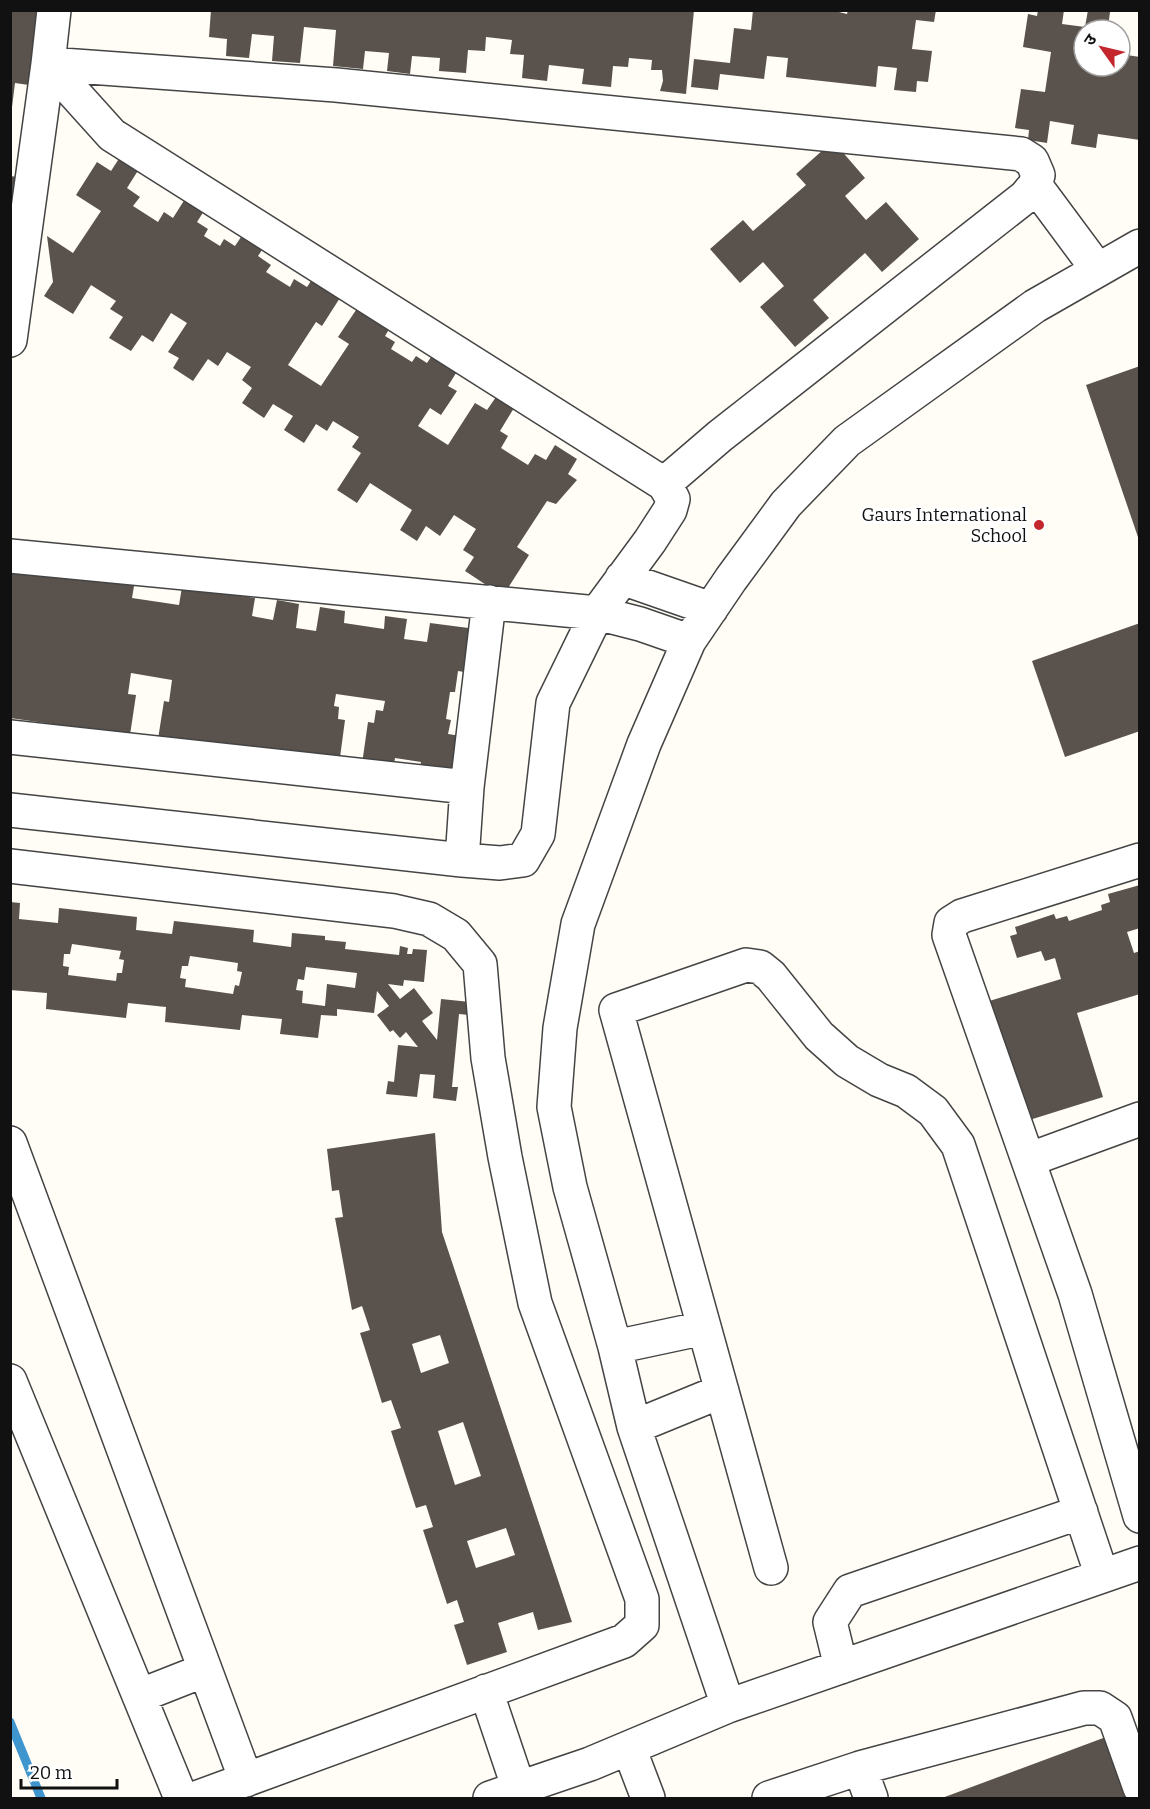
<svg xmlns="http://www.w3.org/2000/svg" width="1150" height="1809" viewBox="0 0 1150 1809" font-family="Bitter,'Noto Sans Devanagari',serif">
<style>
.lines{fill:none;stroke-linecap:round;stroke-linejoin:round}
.stream{stroke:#3f96cf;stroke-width:9}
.building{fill:#5a524d;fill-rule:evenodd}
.minor-casing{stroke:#444;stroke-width:36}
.minor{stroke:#fff;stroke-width:33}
.poi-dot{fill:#c4262e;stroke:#fff;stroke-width:2}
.labels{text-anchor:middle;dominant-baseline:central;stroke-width:6;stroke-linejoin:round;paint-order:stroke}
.poi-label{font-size:18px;fill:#111;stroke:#fff;text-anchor:end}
</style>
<rect width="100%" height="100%" fill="#fffdf5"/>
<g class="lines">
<path class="stream" d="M10,1722L41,1798"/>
</g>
<path class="building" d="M10,10H39L29,85L15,83L12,107Z
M211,10H694L686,94L660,91L663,81L662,70H651L652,60L629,58L628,67L613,66L611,87L582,84L584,69L549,65L547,81L522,78L524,55L510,54L512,40L486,37L485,51L468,50L466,73L439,71L440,58L412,56L410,74L387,71L389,53L365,51L363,69L333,66L336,30L304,27L300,63L272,61L274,36L252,34L249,58L226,56L227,39L209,37Z
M753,10H831L847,14L848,10H936L934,22L916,20L912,49L932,51L928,82L917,81L916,92L894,90L897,68L878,66L876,87L786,77L788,58L767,56L764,79L720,74L718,90L691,87L694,59L730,63L734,28L751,30Z
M1038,10H1064L1062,24L1085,27L1088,10L1110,12L1108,27L1120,30H1084V66H1120V54L1140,57V140L1098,134L1096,148L1071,144L1074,125L1050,121L1047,143L1028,140L1029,130L1015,128L1021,89L1045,92L1051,52L1023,47L1028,14L1037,16Z
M833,141L865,178L845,196L866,220L886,202L919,239L882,272L865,253L813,300L829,318L795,347L760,307L784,286L763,262L740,283L710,249L743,220L753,231L806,185L796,174Z
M120,157L139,169L127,188L140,197L133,206L158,222L164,212L173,218L190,191L209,203L197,222L208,229L204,236L220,246L224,239L235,246L247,228L268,241L258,256L271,265L266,272L290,287L294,279L307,287L317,272L345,290L322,326L316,322L288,365L321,386L349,344L338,337L362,301L394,321L385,336L395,342L391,349L412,362L416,356L427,363L437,348L461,365L448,386L457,391L441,415L430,408L418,426L448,445L475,403L487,410L496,397L514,408L500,431L508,436L501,448L528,465L535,454L546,460L555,445L577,459L568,474L577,480L556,504L547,501L517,547L529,555L503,596L465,571L474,557L463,550L476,529L454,515L440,536L426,526L417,541L400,530L412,510L370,483L357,503L337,490L361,453L352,447L359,437L333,421L327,431L316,424L304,443L284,430L293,416L273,404L264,418L242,403L252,388L242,380L251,367L227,352L218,366L208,359L193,381L173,368L179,358L168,352L187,323L171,313L153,342L142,335L131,351L109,338L123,317L110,309L116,301L91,285L73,314L44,296L53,282L47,236L73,253L101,211L76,195L97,162L111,171Z
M10,176L26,178L10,227Z
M1140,366V540H1139L1086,385Z
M10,565L135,580L132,598L179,605L182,587L255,598L252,616L273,620L277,600L299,604L296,628L316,631L320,607L345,611L344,623L384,629L385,616L407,619L404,639L427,642L430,623L484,630L477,674L458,671L455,692H450L446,719L451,720L448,734L468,737L462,774L418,779L421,762L395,758L392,776L361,771L368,722L374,723L376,710L383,711L385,701L336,694L334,706L339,707L338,719L345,720L339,765L158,739L164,701L169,702L172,680L131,673L128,694L136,695L130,735L10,718L12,682H10Z
M1140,623V731L1065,757L1032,661Z
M1140,885V928L1127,932L1134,953L1140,951V994L1077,1013L1103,1097L1023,1122L986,1002L1061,979L1055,958L1045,961L1041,951L1017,958L1010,936L1017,934L1015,927L1054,914L1056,919L1067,916L1069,921L1102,910L1101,905L1110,902L1108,894Z
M10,902L20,903L19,919L58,923L59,908L137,917L136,930L172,934L174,921L254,930L253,942L291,947L292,933L325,936V940L346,942L345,949L399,955L400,946L408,948L407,954H412L413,949L427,950L424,982L404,980L403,986L388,984L400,999L414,988L433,1013L422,1021L437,1040L441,999L470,1002L469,1015L459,1014L452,1087H458L456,1101L433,1098L435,1075L420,1074L417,1097L386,1094L388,1081L394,1082L398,1045L418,1047L406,1032L400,1038L393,1030L390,1032L377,1015L389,1006L377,991L374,1013L337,1009V1016L321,1015L318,1038L280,1034L282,1019L242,1015L240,1030L165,1022L166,1007L128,1003L126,1018L46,1009L47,993L10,990ZM72,944L121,951L119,959L124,960L122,973H117L116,981L68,975L69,967L63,966L64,954H70ZM190,956L238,963L237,971L242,972L239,986L235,985L233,994L185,987L186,979L180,978L182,966H188ZM306,967L357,973L355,988L327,984L325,1006L302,1003L303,991L296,990L298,979L304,980Z
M435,1133L442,1232L572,1622L538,1630L533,1612L498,1623L507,1652L467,1665L454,1625L464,1622L457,1600L447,1604L423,1530L433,1527L426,1505L416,1508L391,1431L401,1428L391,1400L382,1403L360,1333L370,1330L362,1306L352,1310L335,1218L343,1217L339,1190L332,1191L327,1149ZM440,1335L449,1363L421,1373L412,1344ZM463,1422L481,1476L455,1485L438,1431ZM506,1528L515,1555L476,1568L467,1541Z
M1106,1737L1128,1798H942Z"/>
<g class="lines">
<defs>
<path id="minor" d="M48,64L336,85L1021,154L1032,161L1038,175L1035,185L1025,197L720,436L664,484
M1035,185L1098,270
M10,340L48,64L54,10
M10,556L597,613L640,624L689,641
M622,578L711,609
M10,737L467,787L489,602
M10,810L462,860L500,863L523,860L538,834L553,703L597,613L650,541L670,510L673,499L664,484L112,135L48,64
M462,860L467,787
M1140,860L962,916L951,923L949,935L1075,1294L1140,1516
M10,866L394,911L429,919L456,935L480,964L488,1058L505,1157L535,1303L642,1599V1625L624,1641L196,1798
M10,1143L246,1780
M1028,1160L1140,1119
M615,1347L704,1328
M10,1381L181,1798
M634,1427L722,1391
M771,1568L616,1010L746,965L760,967L771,976L819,1036L847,1061L879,1080L906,1091L933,1111L958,1145L1102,1576
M841,1667L830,1622L850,1591L1081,1512
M486,1691L519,1789
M139,1696L205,1670
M728,1706L634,1427L615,1347L570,1187L554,1107L560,1028L578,924L644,744L689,641L731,579L786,504L847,441L1035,306L1140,246
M629,1748L648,1798
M860,1768L871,1798
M490,1798L590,1764L728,1706L1140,1563
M769,1798L860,1768L1084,1708H1100L1115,1718L1140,1788"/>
</defs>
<use href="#minor" class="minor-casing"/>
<use href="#minor" class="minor"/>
</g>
<circle class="poi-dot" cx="1039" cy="525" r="6"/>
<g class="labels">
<g class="poi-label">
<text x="1027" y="515">Gaurs International<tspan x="1027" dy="21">School</tspan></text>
</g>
</g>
<rect width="1150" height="1809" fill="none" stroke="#111111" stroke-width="24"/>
<g transform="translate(1102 48) rotate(304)"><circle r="28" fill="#ffffff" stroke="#a0a0a0" stroke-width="1.5"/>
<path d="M0-4.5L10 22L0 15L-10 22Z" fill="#c4262e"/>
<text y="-9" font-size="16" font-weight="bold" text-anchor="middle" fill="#111111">उ</text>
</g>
<path d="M21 1779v9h96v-9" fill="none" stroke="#111111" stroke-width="3"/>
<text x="30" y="1779" font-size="18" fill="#111111" stroke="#ffffff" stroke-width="4.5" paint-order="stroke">20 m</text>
</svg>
